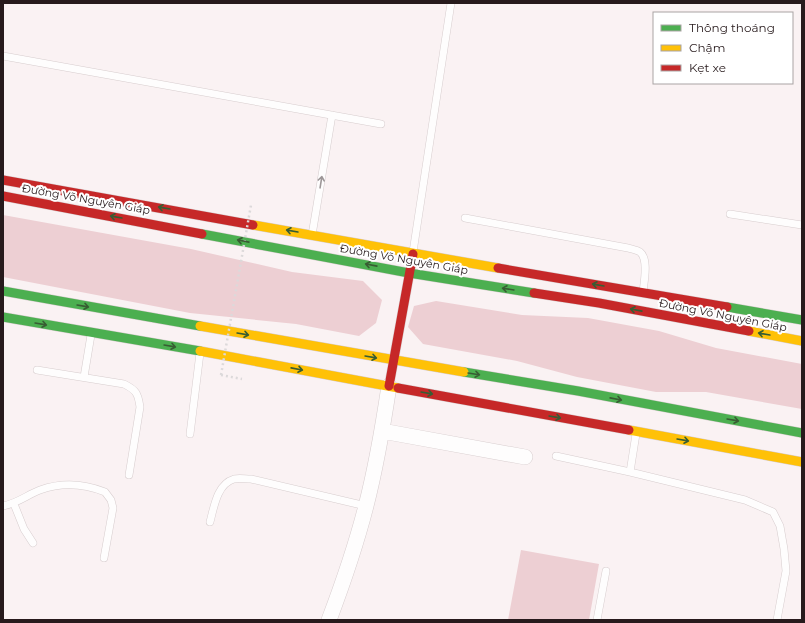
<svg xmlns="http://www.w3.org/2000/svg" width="805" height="623" viewBox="0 0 805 623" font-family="Montserrat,sans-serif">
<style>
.green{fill:#edcfd3}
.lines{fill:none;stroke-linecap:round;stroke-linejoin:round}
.lane-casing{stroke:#d7cdce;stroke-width:8}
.street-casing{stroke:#d7cdce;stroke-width:16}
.fast-casing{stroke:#d7cdce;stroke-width:10}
.slow-casing{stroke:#d7cdce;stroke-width:10}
.jam-casing{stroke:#d7cdce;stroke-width:10}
.path{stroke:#dcd9da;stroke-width:2.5;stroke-dasharray:2 3;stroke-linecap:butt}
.lane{stroke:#fefdfd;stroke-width:7}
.street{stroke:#fefdfd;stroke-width:15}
.fast{stroke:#4caf50;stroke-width:9}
.slow{stroke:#ffc107;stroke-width:9}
.jam{stroke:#c62828;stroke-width:9}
.path-bridge{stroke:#dcd9da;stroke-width:2.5;stroke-dasharray:2 3;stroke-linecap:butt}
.oneway{stroke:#9d9798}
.oneway2{stroke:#385d33}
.labels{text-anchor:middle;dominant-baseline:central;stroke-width:4;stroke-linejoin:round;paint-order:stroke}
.street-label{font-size:11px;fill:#271a1c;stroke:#fff}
</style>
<rect width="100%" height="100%" fill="#faf2f3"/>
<path class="green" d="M3,215L191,249L292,272L363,281L382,300L376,323L359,336L296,324L190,313L3,277Z
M436,301L522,315L588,318L659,331L716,348L802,364V409L706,392H656L577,377L517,361L423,344L408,327L414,306Z
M521,550L599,564L589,620H508Z"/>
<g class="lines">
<defs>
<path id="lane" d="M3,56L381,124
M730,214L802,225
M465,218L628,248C631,249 637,250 640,252C649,259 644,282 643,292
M312,235L332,115
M413,252L451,3
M37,370L124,384C136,390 138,393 140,407L129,475
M84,377L91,335
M190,434L200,353
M556,456L630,472L745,500L773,512L780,526L784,549L786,571L777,620
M630,472L636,434
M14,504L24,529L33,543
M3,506C18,503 27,495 40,490C62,482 85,484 105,492L111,500L113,508L104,558
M210,522C214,507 217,484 234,479C239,478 245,479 251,479L366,506
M597,620L606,571"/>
<path id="street" d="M382,431L525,457
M329,620C343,583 356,545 366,506C376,467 383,426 389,386"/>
<path id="fast" d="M202,234L409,273L534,293
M3,291L200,326
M727,307L802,320
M3,317L200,351
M464,372L578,391L802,433"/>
<path id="slow" d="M253,225L498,268
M200,326L464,372
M749,331L802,341
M200,351L398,388
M629,430L802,462"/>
<path id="jam" d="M3,180L253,225
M3,196L202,234
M498,268L727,307
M534,293L599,303L749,331
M389,386L413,254
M398,388L629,430"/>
</defs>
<use href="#lane" class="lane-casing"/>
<use href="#street" class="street-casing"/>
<use href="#fast" class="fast-casing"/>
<use href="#slow" class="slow-casing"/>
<use href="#jam" class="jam-casing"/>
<path class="path" d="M221,375L242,379"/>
<use href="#lane" class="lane"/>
<use href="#street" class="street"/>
<use href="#fast" class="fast"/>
<use href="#slow" class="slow"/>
<use href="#jam" class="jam"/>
<path class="path-bridge" d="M221,375L251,205"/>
</g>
<defs><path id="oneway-shaft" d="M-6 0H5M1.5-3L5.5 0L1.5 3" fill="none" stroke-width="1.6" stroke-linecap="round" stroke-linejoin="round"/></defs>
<use class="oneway" href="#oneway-shaft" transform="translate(321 182) rotate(-81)"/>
<g class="oneway2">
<use href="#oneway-shaft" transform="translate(164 208) rotate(-170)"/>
<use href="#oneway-shaft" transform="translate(116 217) rotate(-170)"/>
<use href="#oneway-shaft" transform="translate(292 231) rotate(-170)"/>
<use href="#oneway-shaft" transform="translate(243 241) rotate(-169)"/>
<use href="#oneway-shaft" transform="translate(371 265) rotate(-169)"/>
<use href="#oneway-shaft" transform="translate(598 285) rotate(-170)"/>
<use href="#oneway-shaft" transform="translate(508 289) rotate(-171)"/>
<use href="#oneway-shaft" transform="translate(83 306) rotate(10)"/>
<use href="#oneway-shaft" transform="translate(636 310) rotate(-169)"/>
<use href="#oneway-shaft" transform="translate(41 324) rotate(10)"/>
<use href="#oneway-shaft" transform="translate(243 334) rotate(10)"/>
<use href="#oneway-shaft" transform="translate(764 334) rotate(-170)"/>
<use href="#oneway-shaft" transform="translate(170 346) rotate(10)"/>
<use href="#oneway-shaft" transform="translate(371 357) rotate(10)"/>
<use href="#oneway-shaft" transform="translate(297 369) rotate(11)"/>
<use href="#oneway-shaft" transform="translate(474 374) rotate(9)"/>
<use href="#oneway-shaft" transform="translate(427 393) rotate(10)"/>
<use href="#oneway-shaft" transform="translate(616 399) rotate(11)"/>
<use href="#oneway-shaft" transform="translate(555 417) rotate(10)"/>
<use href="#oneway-shaft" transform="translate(733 420) rotate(10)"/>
<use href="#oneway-shaft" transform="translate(683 440) rotate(10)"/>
</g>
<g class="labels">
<g class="street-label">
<text transform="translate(86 199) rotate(10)">Đường Võ Nguyên Giáp</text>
<text transform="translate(404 259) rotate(10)">Đường Võ Nguyên Giáp</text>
<text transform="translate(723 315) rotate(11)">Đường Võ Nguyên Giáp</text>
</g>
</g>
<rect width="805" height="623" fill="none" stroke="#271a1c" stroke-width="8"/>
<rect x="653" y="12" width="140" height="72" fill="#ffffff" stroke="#a9a3a4"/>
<rect x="661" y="25" width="20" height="6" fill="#4caf50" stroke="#a9a3a4"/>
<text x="689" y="32" font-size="12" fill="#271a1c">Thông thoáng</text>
<rect x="661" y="45" width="20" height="6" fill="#ffc107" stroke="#a9a3a4"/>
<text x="689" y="52" font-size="12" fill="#271a1c">Chậm</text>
<rect x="661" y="65" width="20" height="6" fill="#c62828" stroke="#a9a3a4"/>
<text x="689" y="72" font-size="12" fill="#271a1c">Kẹt xe</text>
</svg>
